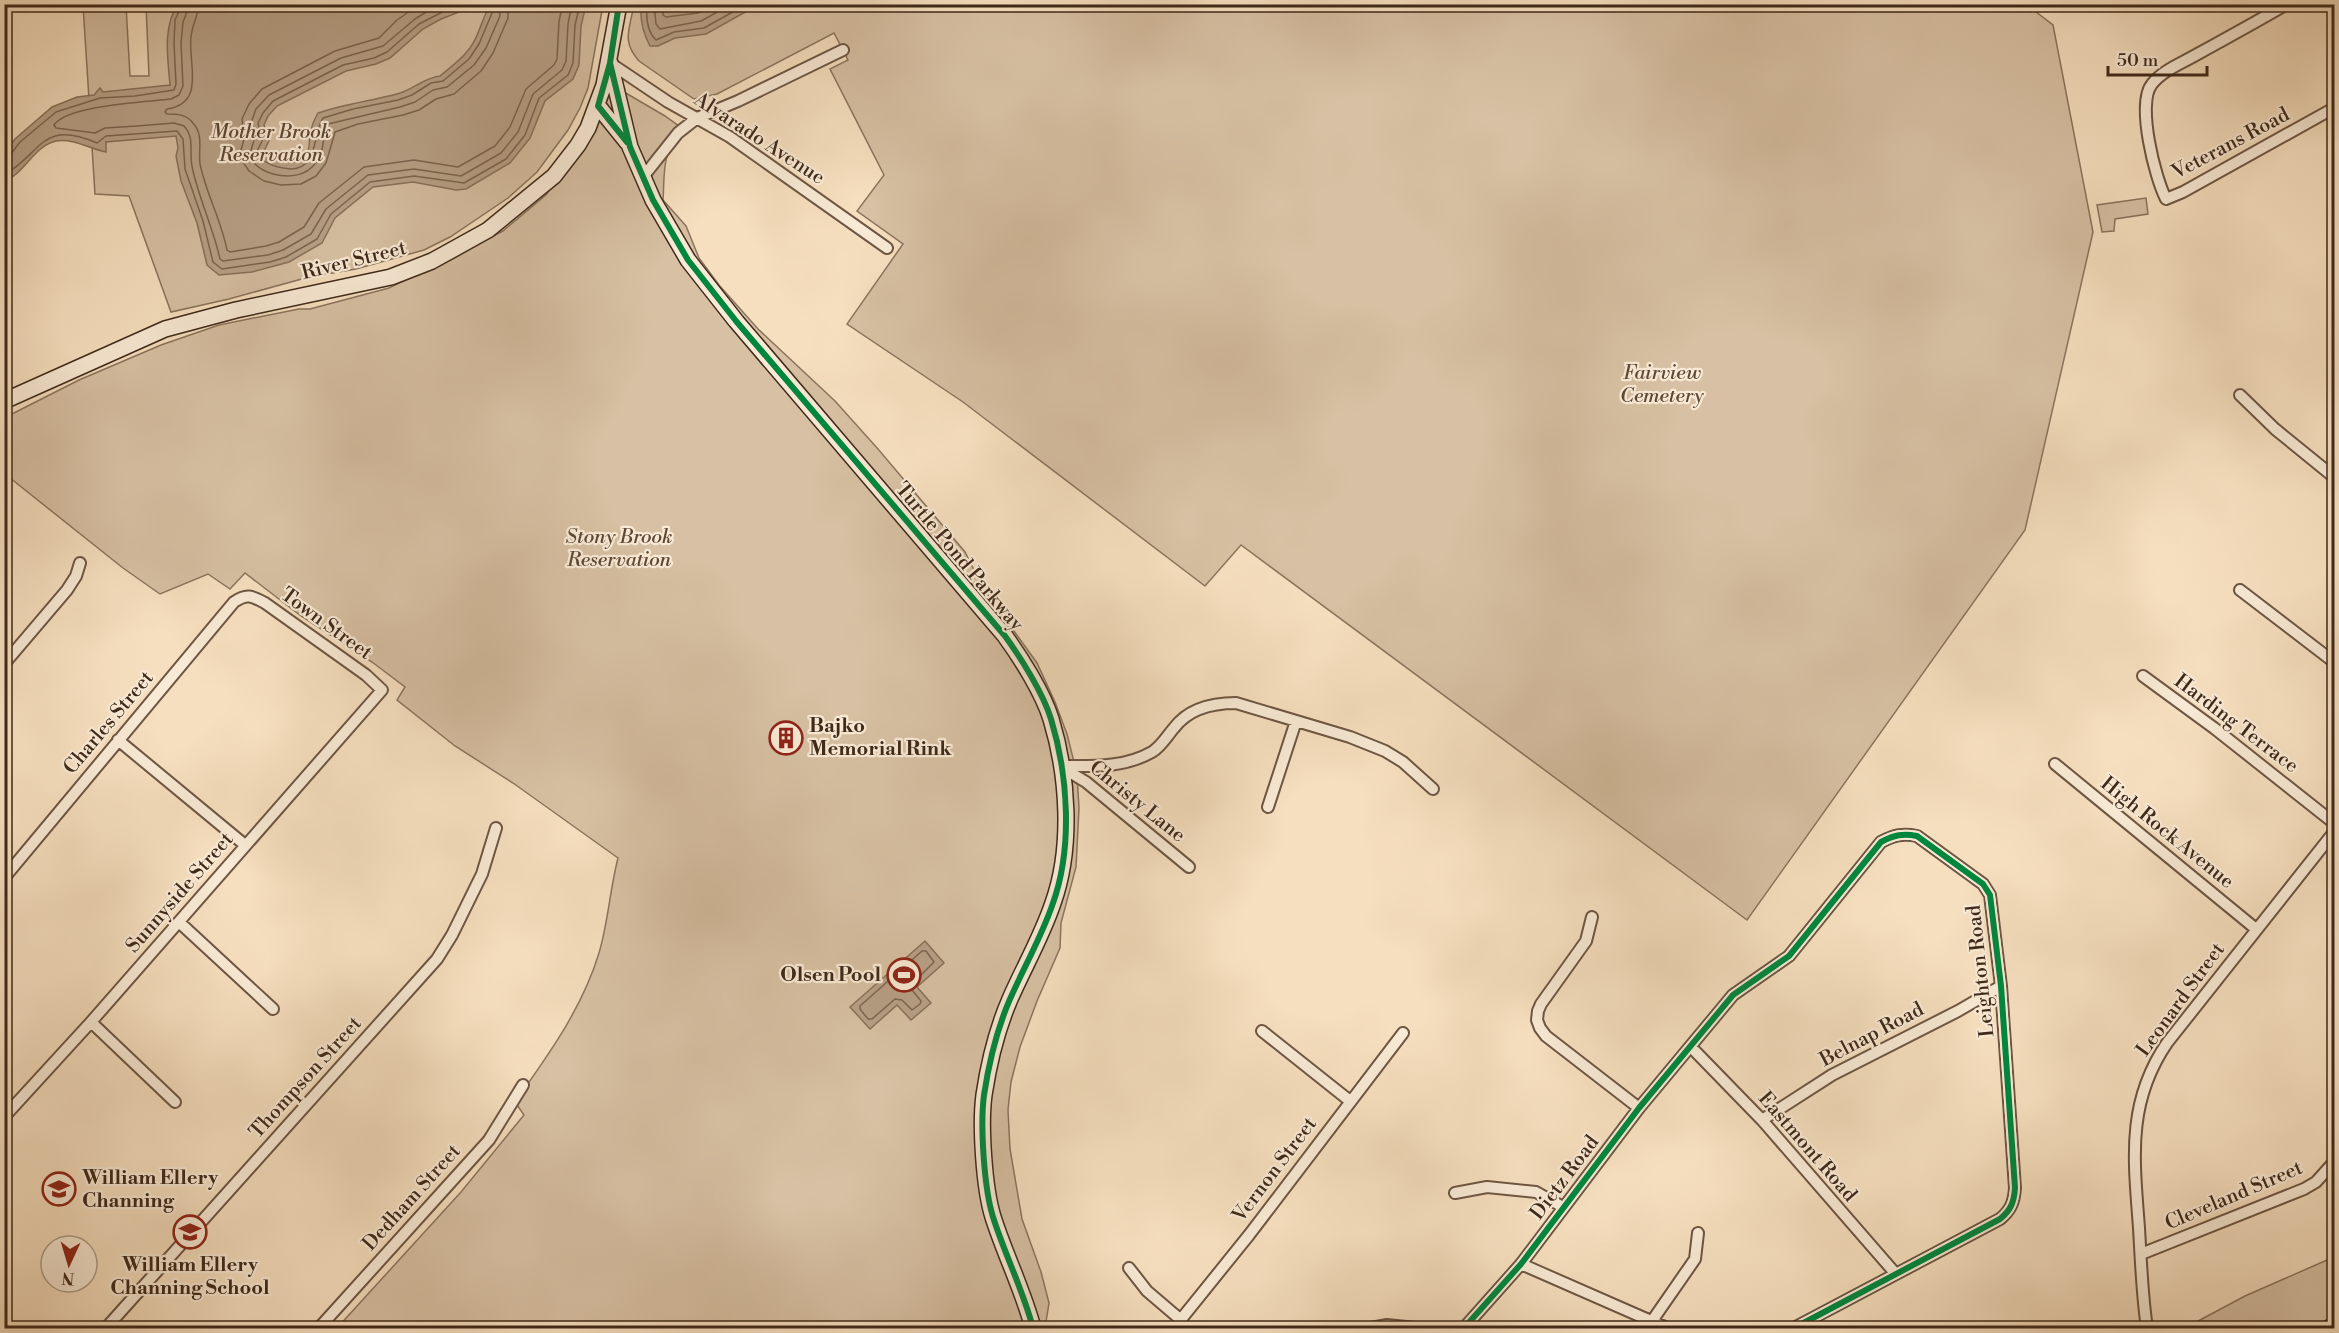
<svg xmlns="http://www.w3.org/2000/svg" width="2339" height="1333" viewBox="0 0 2339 1333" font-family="'Libre Bodoni',serif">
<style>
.green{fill:#d7c0a3;stroke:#8b745e;stroke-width:1.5}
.water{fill:#b8a187;stroke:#88715b;stroke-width:1.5}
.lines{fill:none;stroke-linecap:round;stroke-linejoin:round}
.shore{stroke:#7c6550;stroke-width:1.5}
.street-casing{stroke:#6d5643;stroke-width:14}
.secondary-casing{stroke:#3f291a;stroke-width:18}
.street{stroke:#f9ead5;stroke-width:10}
.secondary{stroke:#f9ead5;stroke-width:15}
.cycleway-casing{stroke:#f9ead5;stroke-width:10}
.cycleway{stroke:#00873e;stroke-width:6}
.labels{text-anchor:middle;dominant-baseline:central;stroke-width:4.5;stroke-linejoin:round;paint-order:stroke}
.park-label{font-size:20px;font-style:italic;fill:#5d4735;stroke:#f9ead5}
.street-label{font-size:20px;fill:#3f291a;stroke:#f9ead5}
.poi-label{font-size:20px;font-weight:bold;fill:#3f291a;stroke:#f9ead5;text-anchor:start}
</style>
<rect width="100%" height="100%" fill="#f6dfbf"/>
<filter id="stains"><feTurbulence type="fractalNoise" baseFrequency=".00333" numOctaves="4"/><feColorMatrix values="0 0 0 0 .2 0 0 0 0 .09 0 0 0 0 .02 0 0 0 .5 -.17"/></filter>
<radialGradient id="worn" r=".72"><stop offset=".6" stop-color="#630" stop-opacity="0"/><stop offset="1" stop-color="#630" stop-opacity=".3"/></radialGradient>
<path class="green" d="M634,4L2027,5L2053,25L2093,232L2025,530L1747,920L1241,545L1205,586L963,402L847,324L903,244L857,211L884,175L830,69L848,60L834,33L717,94L694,99L639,61C621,41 630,29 634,4Z
M83,5H126L130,76H149L146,5H603L588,88L580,108L568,130L537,172L508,198L450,237L424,250L356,269L309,277L229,299L171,312L129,196L95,194Z
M612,85L665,116L687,132C660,146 665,174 663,200L686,226L699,258L719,285L758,329L835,401L878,449L965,552L983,588L1037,663L1055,702L1067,734L1077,774L1079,808L1076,867L1061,923L1060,948L1037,1001L1020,1047L1011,1082L1008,1110L1010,1149L1022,1219L1041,1272L1049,1303L1045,1328H337L461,1192L524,1115L515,1102C548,1055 582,1009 599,953C608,923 610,889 618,858L513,783L455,746L397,700L405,687L372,662L301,616L245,573L230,589L208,574L160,594L123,568L5,474L4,418L79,380L161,345L219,325L299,309H310L389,288L503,231L546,195L581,146Z
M2146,198L2148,214L2115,219L2114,231L2102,232L2097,205Z
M2334,1257V1328H2185L2245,1296Z"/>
<path class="water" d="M178,4L476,5L439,20L423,29L390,58L376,64L346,71L277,106L268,116L264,125L269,141L263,153C276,162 300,170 308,150C310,146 309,140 310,135C311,127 314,120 318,113C344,104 370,101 397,94C413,90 423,78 440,76C447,70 459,61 465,54C477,42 480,25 487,11L483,5H586L581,26L579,65L573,79L545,101L530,138L510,163L466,189L456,190L413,182L373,187L335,218L322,243L289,262L252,272L219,275L207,265L197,223L181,181L176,156L178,148L176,136L106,142V152C90,149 73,138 56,141C34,146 25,173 5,181V152L15,139L52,107L77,97L94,95L100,88L103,92L170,85C168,59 162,28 178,4Z
M641,5V4L758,5L706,34L675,38L658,46H650C643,33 640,19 641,5Z
M925,941L944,963L917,987L931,1003L911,1020L897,1005L870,1029L850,1007Z"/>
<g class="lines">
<path class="shore" d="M190,4L183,22L181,43L183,86L179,95L171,99C146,102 67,105 54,125L56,128L95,133L105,128L137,126L174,123L184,126C195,138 189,151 192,166C198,197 213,227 220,259L223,261L268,255L283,250L311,234L326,209L368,175L414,169L461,176L501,153L518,132L533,94L562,70L566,61L568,24L572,4
M199,4C198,16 192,25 191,37C188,64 206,103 167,109L165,112L167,114C177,114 186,114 193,123C204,135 198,150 200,164C206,193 221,220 227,250L230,252L266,246L279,242L304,227L319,203L364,167L414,160L458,167L495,146L510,127L526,89L554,65L557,59L559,21L563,4
M420,4L397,20L379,38L335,51L262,89L249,104L242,119L244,139L241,150V159L249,171L264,181L281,185L301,184L316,176L326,163L335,132L358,124L403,115L419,110L436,99L454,94L481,71L493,53L508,18V4
M439,4L415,19L383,46L341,58L269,95L256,109L252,120L254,140L250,154C252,165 263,171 273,174C293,179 312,175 320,155C325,145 322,134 328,124L400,107L415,102L433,90L447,87L474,65L486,48L500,16L499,4
M458,4L419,24L387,52L374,58L343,65L273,101L263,113L258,123L262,141L257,151L259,157C268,165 277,168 290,169C319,169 312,135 323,118L353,109L398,100L412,95L431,83L443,81L469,59L479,44L492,13L491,4
M647,4C646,16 647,32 656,40L674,32L704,28L747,4
M654,4L656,24L660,29L701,21L732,4
M663,4V15L666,17L698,13L715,4
M4,156L11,154L20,142L56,112L100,98L135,96L174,90L176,84L174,43L175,20L182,4
M4,175C43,153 40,119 97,143L106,136L177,131L183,139L185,169L203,221L213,262L222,269L270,262L286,257L317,239L331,214L370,182L414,176L464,183L506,159L525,135L539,98L568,75L573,63L575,25L580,4
M922,951H926L934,962L911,985L912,990L921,1001L920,1004L912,1010L902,1000L895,999L872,1019H868L860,1009V1006Z"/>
<defs>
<path id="street" d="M2287,4C2256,22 2225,39 2194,56C2180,64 2162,71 2152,84C2136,103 2155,178 2166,199L2183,192L2334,108
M610,63L668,102L730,137L887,248
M643,177L678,133L697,118L738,101L843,50
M2240,395L2275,429L2334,477
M2240,590L2334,662
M4,664L67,590L76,576L80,563
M2143,676L2214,728L2334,823
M118,740L245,845
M2055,764L2256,929
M1061,766C1092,766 1124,768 1152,752C1161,747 1167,736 1174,728C1189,708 1212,703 1236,703L1350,737L1385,751L1403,762L1433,789
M1061,767L1086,782L1189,867
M1268,807L1296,721
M4,878L234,602C247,593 252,596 265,603L366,675L382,690L91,1022L4,1117
M1592,917L1586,941L1541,1004L1538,1011L1537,1020L1540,1028L1546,1036L1639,1108
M179,922L273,1009
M91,1022L175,1102
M1262,1031L1350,1101
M1691,1047L1762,1120L1895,1273
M1762,1120L1832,1075L1958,1011L2001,986
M1455,1193L1487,1187L1536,1192L1563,1207
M2141,1254L2304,1189L2316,1182L2334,1162
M1521,1264L1667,1328
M1129,1268L1147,1291L1181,1320
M1652,1321L1695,1259L1698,1233
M106,1328L437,959L452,935L482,874L496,828
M319,1328L489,1140L523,1085
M1174,1328L1249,1235L1403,1033
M1371,1328L1387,1325L1416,1328
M1464,1328L1521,1264L1639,1108L1733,995L1789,956L1881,842C1894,835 1903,833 1917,836L1983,884L1990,895L2001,986L2015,1188C2014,1202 2011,1210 2000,1219L1794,1328
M2147,1328C2142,1295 2141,1262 2139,1228C2134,1160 2126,1103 2167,1043L2334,832"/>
<path id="secondary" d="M610,63L630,147L653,200L688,260L736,321L1005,636C1021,658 1043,693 1051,719C1068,775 1073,847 1053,903C1042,936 1024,967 1010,999C997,1029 989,1062 984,1095C980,1125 984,1188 993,1217C1005,1255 1023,1290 1033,1328
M598,106L627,142
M4,401L165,329L236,310L391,277L432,261L488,230L554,176L578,145L588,128L604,85L619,4
M2329,1328L2334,1325"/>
</defs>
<use href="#street" class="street-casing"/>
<use href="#secondary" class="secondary-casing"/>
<use href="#street" class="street"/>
<use href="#secondary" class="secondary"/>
<defs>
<path id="cycleway" d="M619,4L610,63L598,106L627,142
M610,63L630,147L653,200L688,260L736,321L1005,636C1021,658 1043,693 1051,719C1068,775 1073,847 1053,903C1042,936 1024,967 1010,999C997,1029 989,1062 984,1095C980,1125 984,1188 993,1217C1005,1255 1023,1290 1033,1328
M1464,1328L1521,1264L1639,1108L1733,995L1789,956L1881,842C1894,835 1903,833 1917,836L1983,884L1990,895L2001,986L2015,1188C2014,1202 2011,1210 2000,1219L1794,1328"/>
</defs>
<use href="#cycleway" class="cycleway-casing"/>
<use href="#cycleway" class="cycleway"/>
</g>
<defs>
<symbol id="building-ring" viewBox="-11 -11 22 22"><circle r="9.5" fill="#f9ead5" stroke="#8f2418" stroke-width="1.5"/><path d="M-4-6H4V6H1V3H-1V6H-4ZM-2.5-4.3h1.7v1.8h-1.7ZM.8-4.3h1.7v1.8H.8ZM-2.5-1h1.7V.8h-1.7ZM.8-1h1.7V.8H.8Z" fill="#8f2418"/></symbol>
<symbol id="stadium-ring" viewBox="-11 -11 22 22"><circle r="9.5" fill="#f9ead5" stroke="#8f2418" stroke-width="1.5"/><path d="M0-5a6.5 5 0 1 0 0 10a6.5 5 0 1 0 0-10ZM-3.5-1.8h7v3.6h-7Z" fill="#8f2418"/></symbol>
<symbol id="school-ring" viewBox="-11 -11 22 22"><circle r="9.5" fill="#f9ead5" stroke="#8f2418" stroke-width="1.5"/><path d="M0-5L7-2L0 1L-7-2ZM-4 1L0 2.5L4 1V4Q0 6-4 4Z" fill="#8f2418"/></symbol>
</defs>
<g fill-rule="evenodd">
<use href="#building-ring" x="767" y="719" width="38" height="38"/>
<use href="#stadium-ring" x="885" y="956" width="38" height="38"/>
<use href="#school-ring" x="40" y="1170" width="38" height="38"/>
<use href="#school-ring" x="171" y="1213" width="38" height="38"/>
</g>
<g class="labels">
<g class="park-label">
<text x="271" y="132">Mother Brook<tspan x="271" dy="23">Reservation</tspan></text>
<text x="1662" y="373">Fairview<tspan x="1662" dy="23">Cemetery</tspan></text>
<text x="619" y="537">Stony Brook<tspan x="619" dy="23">Reservation</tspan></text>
</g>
<g class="street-label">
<text transform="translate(759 139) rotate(33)">Alvarado Avenue</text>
<text transform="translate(2231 144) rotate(-28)">Veterans Road</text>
<text transform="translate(354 261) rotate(-14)">River Street</text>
<text transform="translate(959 557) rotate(50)">Turtle Pond Parkway</text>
<text transform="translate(326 624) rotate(36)">Town Street</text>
<text transform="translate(109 723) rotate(-50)">Charles Street</text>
<text transform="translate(2236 724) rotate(37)">Harding Terrace</text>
<text transform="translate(1137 802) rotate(39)">Christy Lane</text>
<text transform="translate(2167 833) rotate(39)">High Rock Avenue</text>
<text transform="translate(180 893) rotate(-49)">Sunnyside Street</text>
<text transform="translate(1981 971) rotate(-96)">Leighton Road</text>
<text transform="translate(2181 1000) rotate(-54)">Leonard Street</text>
<text transform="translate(1872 1035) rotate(-28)">Belnap Road</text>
<text transform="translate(306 1078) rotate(-48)">Thompson Street</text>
<text transform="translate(1807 1147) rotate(49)">Eastmont Road</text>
<text transform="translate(1275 1170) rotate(-53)">Vernon Street</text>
<text transform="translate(1565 1178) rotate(-53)">Dietz Road</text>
<text transform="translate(2234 1196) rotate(-23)">Cleveland Street</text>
<text transform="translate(412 1198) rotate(-48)">Dedham Street</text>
</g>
<g class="poi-label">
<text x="809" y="726">Bajko<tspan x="809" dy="23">Memorial Rink</tspan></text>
<text x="881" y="975" text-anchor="end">Olsen Pool</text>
<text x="82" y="1178">William Ellery<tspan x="82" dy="23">Channing</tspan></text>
<text x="190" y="1265" text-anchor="middle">William Ellery<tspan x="190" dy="23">Channing School</tspan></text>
</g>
</g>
<rect width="2339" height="1333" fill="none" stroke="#f6dfbf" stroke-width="24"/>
<rect x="6" y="6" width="2327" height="1321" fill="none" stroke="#3f291a" stroke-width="3"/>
<rect x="12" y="12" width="2315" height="1309" fill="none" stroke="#3f291a" stroke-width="1.5"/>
<g transform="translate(69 1264) rotate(184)"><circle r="28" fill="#f9ead5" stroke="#af9d8a" stroke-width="1.5"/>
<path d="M0-4.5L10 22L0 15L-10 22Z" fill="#8f2418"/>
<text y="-9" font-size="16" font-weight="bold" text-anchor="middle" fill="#3f291a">N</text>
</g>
<path d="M2108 66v9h99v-9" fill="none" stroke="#3f291a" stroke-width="3"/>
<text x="2117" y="66" font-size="18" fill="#3f291a" stroke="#f9ead5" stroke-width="4.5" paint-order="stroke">50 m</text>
<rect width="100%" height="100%" filter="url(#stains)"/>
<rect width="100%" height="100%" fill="url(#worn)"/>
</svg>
